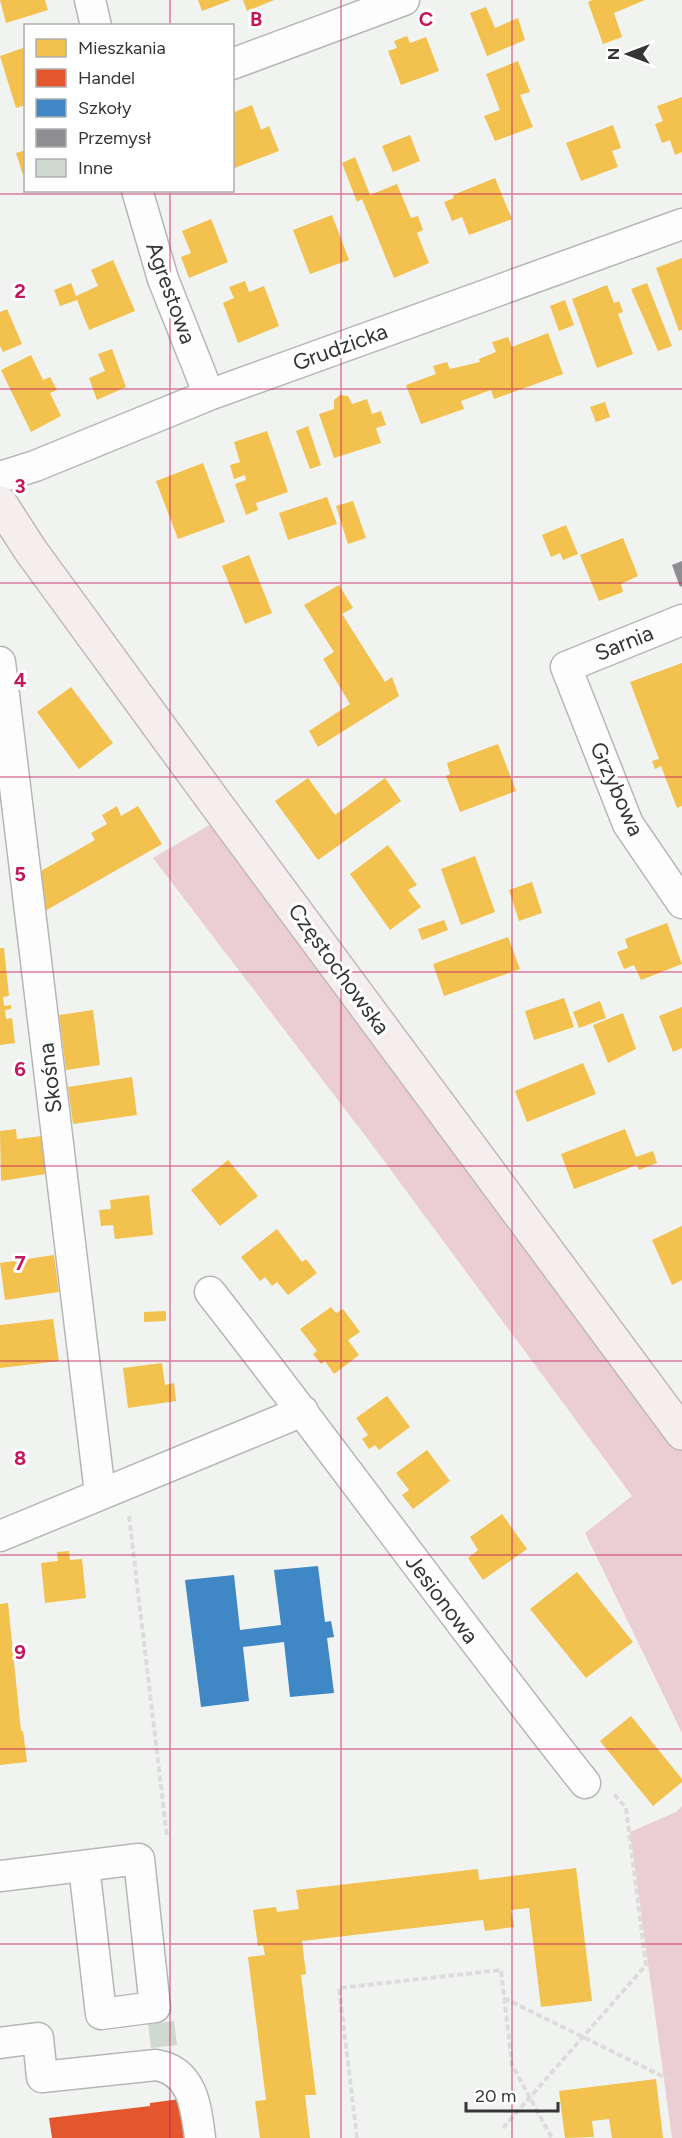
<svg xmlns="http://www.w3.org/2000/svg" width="682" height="2138" viewBox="0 0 682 2138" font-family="Figtree,sans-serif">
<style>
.green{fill:#eaced4}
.homes{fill:#f2c14e}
.shops{fill:#e4572e}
.schools{fill:#3f88c5}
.industry{fill:#8d8d92}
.building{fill:#cfd9cf}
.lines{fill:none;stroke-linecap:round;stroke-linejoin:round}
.minor-casing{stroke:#b5b7b5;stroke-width:33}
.major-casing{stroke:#c3b8bb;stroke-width:36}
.path{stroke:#dcdcdc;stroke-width:4;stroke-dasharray:6 3;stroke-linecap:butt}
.minor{stroke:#fdfdfd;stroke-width:30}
.major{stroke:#f4eeef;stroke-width:33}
.grid{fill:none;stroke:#c2185b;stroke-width:1.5;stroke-opacity:0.55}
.labels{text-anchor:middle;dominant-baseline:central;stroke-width:6;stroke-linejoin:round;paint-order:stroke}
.street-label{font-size:22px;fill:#343534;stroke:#fff}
.grid-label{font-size:20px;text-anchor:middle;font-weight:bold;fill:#c2185b;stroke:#fff;stroke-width:6;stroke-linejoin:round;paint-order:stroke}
</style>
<rect width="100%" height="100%" fill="#f1f3f1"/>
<path class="green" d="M225,816L682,1433V1733L585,1533L632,1496L370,1142L153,858Z
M682,1806V2138H672L630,1832L676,1812Z"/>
<path class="homes" d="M0,0H45L48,10L6,23Z
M198,0H231L202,11Z
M243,0H274L247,11Z
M592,0H645L614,13L622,37L603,44L588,2Z
M486,7L495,28L518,18L525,40L487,56L470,13Z
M407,36L410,43L426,37L439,71L401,85L388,51L397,48L394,41Z
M26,47V105L16,108L0,56Z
M518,61L530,92L520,95L533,127L495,141L484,116L500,110L486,74Z
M682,97V152L675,155L670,140L662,143L655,124L663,121L657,106Z
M252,105L261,130L269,126L279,151L232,169V113Z
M613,125L621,148L612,151L618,167L581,181L566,143Z
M410,135L420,161L393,172L382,146Z
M26,150V174L23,175L16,153Z
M355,157L370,195L397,184L411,218L418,216L423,230L417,233L429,263L394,278L362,199L357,202L342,163Z
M495,178L512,219L469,235L462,217L452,221L444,202L454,198L453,195Z
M332,215L349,260L310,274L293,230Z
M211,219L228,262L189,278L181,257L191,253L182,231Z
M682,258V330L679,331L656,268Z
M113,260L135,311L89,330L77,300L60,306L54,290L71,283L76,296L98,286L91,270Z
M245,281L249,292L264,286L279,326L238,343L223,303L234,298L229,287Z
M647,283L672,346L658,351L631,289Z
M607,285L614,303L619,301L623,312L618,314L633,354L597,368L572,299Z
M565,300L574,325L559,331L550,306Z
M7,309L22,344L3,352L0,346V312Z
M548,333L563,374L494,399L491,390L461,401L464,409L421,424L406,385L436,374L433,366L447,362L450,369L480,362L479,359L496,352L492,342L508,337L512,347Z
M112,349L126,387L97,400L89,378L105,371L98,354Z
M31,355L43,380L50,377L57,390L50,393L61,416L31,432L1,370Z
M340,395L348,396L352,404L367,399L372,414L381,411L386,425L376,428L381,443L334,458L319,414L334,409V400Z
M605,402L610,417L596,422L590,407Z
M308,426L321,465L310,469L296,431Z
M267,431L288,492L256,503L258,510L246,515L235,484L246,480L245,475L234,479L230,465L240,462L234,442Z
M203,463L225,522L178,539L156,481Z
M327,497L337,524L288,540L279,513Z
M353,501L366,538L348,544L336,506Z
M566,525L578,554L563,560L560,553L551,557L542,535Z
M623,538L638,576L621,584L623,592L599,601L580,555Z
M249,555L272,613L245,624L222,566Z
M339,585L353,608L342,614L385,682L392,677L399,696L318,747L309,731L350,704L323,659L334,652L304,605Z
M682,663V806L677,808L661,766L655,769L652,761L659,759L630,682Z
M71,687L113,743L79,769L37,712Z
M498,744L516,791L460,812L446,776L450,774L447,763Z
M308,778L335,815L385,778L401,801L318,860L275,801Z
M117,806L121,816L138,806L162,844L45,911L41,871L95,840L91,833L107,824L102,815Z
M388,845L417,885L408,890L421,907L390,930L350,874Z
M475,856L495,912L461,925L441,869Z
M532,882L542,913L519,921L509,890Z
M444,920L448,930L422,940L418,929Z
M667,923L682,964L641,980L634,965L624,969L617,952L628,948L625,939Z
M508,937L520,969L444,996L433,964Z
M0,948H4L9,996L3,997L4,1006L11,1005V1009L5,1010L6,1019L12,1018L15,1043L0,1045Z
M564,998L574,1027L534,1040L525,1011Z
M600,1001L606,1018L579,1028L573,1012Z
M682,1007V1048L673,1052L659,1016Z
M93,1010L100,1065L66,1070L59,1015Z
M623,1013L636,1049L608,1063L593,1025Z
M583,1063L596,1094L527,1122L515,1091Z
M132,1077L137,1115L73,1124L68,1087Z
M16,1129L17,1139L42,1136L46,1174L1,1181L0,1131Z
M625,1129L636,1157L653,1151L657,1163L639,1170L637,1165L574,1189L561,1154Z
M228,1160L258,1196L220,1226L191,1190Z
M149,1195L153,1235L115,1239L113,1225L101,1226L99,1210L111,1209L110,1200Z
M682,1226V1280L672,1285L652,1240Z
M277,1229L302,1262L306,1259L317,1273L288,1295L277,1282L272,1286L265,1277L260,1281L241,1257Z
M54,1255L59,1292L5,1300L0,1263Z
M331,1307L336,1313L343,1309L360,1332L348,1340L359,1355L334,1374L325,1361L321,1364L313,1354L317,1351L300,1329Z
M166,1311V1321L144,1322V1312Z
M53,1319L59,1361L0,1368V1325Z
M162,1363L165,1385L174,1383L176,1401L128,1408L123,1368Z
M387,1396L410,1427L379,1450L375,1445L369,1449L362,1439L368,1435L356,1418Z
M427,1450L450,1481L413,1509L402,1495L409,1490L396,1473Z
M502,1514L527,1549L483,1580L468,1558L478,1550L470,1537Z
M69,1551L70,1560L82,1559L86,1598L45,1603L41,1563L58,1561L57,1552Z
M577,1572L633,1642L586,1678L530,1609Z
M8,1603L21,1731H23L27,1762L0,1765V1604Z
M631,1716L682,1779V1782L653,1806L600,1741Z
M576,1868L592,2001L541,2007L529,1908L511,1910L514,1927L485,1931L483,1920L302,1941L306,1974L301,1975L316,2095H305L310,2138H260L255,2101L266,2100L248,1957L265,1955L263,1945L258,1946L253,1910L276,1907L277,1912L299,1909L296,1890L478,1869L479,1880Z
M656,2079L663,2138H612L609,2119L592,2121L594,2137L565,2138L559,2091Z"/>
<path class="shops" d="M180,2099L185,2138H52L49,2118L150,2106V2103Z"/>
<path class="schools" d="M318,1566L325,1622L331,1621L334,1637L327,1638L334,1693L290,1697L284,1642L243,1647L249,1701L201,1707L185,1580L234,1575L240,1630L281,1625L274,1570Z"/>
<path class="industry" d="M682,561V586L680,587L672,565Z"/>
<path class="building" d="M174,2021L177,2045L151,2048L148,2024Z"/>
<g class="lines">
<defs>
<path id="minor" d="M90,0L96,26
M232,64L404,0
M137,190L163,279L209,395
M0,477L35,466L209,395L682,224
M682,620L566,667L628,824L682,903
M0,662L100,1493
M210,1292C337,1454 457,1622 585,1783
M0,1536L303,1411
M0,1876L139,1859L155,2007L101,2014L84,1866
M0,2043L38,2038L42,2077L156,2065C193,2071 196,2107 200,2138"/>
<path id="major" d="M0,503L31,551L216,804L682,1433"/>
</defs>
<use href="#minor" class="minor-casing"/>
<use href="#major" class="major-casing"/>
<path class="path" d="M129,1516L167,1837
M504,1998L668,2079
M503,2128L646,1965L626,1808L613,1793
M357,2138L339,1988L501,1970L512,2065L552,2138"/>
<use href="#minor" class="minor"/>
<use href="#major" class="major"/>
</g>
<path class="grid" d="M170,0V26M341,0V2138M512,0V2138M170,190V2138M0,194H682M0,389H682M0,583H682M0,777H682M0,972H682M0,1166H682M0,1361H682M0,1555H682M0,1749H682M0,1944H682"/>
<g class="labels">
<g class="street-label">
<text transform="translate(171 293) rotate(70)">Agrestowa</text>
<text transform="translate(340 347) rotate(-20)">Grudzicka</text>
<text transform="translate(624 643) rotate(-22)">Sarnia</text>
<text transform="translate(617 789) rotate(66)">Grzybowa</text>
<text transform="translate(339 969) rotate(54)">Częstochowska</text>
<text transform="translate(50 1078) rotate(-97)">Skośna</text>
<text transform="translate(442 1599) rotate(53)">Jesionowa</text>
</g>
</g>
<g class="grid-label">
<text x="256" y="26">B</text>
<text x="426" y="26">C</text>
<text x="20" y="298">2</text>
<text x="20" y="493">3</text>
<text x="20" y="687">4</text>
<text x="20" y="881">5</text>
<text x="20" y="1076">6</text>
<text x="20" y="1270">7</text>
<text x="20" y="1465">8</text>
<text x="20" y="1659">9</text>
</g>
<rect x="24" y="24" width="210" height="168" fill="#ffffff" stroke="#aeaeae" stroke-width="1.5"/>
<rect x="36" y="39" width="30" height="18" fill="#f2c14e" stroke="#aeaeae" stroke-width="1.5"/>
<text x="78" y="54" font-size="18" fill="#343534">Mieszkania</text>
<rect x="36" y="69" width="30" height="18" fill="#e4572e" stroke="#aeaeae" stroke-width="1.5"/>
<text x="78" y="84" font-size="18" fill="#343534">Handel</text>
<rect x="36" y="99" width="30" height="18" fill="#3f88c5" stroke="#aeaeae" stroke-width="1.5"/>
<text x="78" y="114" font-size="18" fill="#343534">Szkoły</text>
<rect x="36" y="129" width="30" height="18" fill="#8d8d92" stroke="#aeaeae" stroke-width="1.5"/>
<text x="78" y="144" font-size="18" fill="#343534">Przemysł</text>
<rect x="36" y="159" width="30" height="18" fill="#cfd9cf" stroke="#aeaeae" stroke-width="1.5"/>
<text x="78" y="174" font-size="18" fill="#343534">Inne</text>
<g transform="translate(628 54) rotate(270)" stroke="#ffffff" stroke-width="4.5" paint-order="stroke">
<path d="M0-4.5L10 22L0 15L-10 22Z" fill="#343534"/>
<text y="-9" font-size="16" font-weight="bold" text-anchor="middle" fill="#343534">N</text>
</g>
<path d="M466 2102v9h92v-9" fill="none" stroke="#343534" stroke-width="3"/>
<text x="475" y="2102" font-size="18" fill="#343534" stroke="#ffffff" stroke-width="4.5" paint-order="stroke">20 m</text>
</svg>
